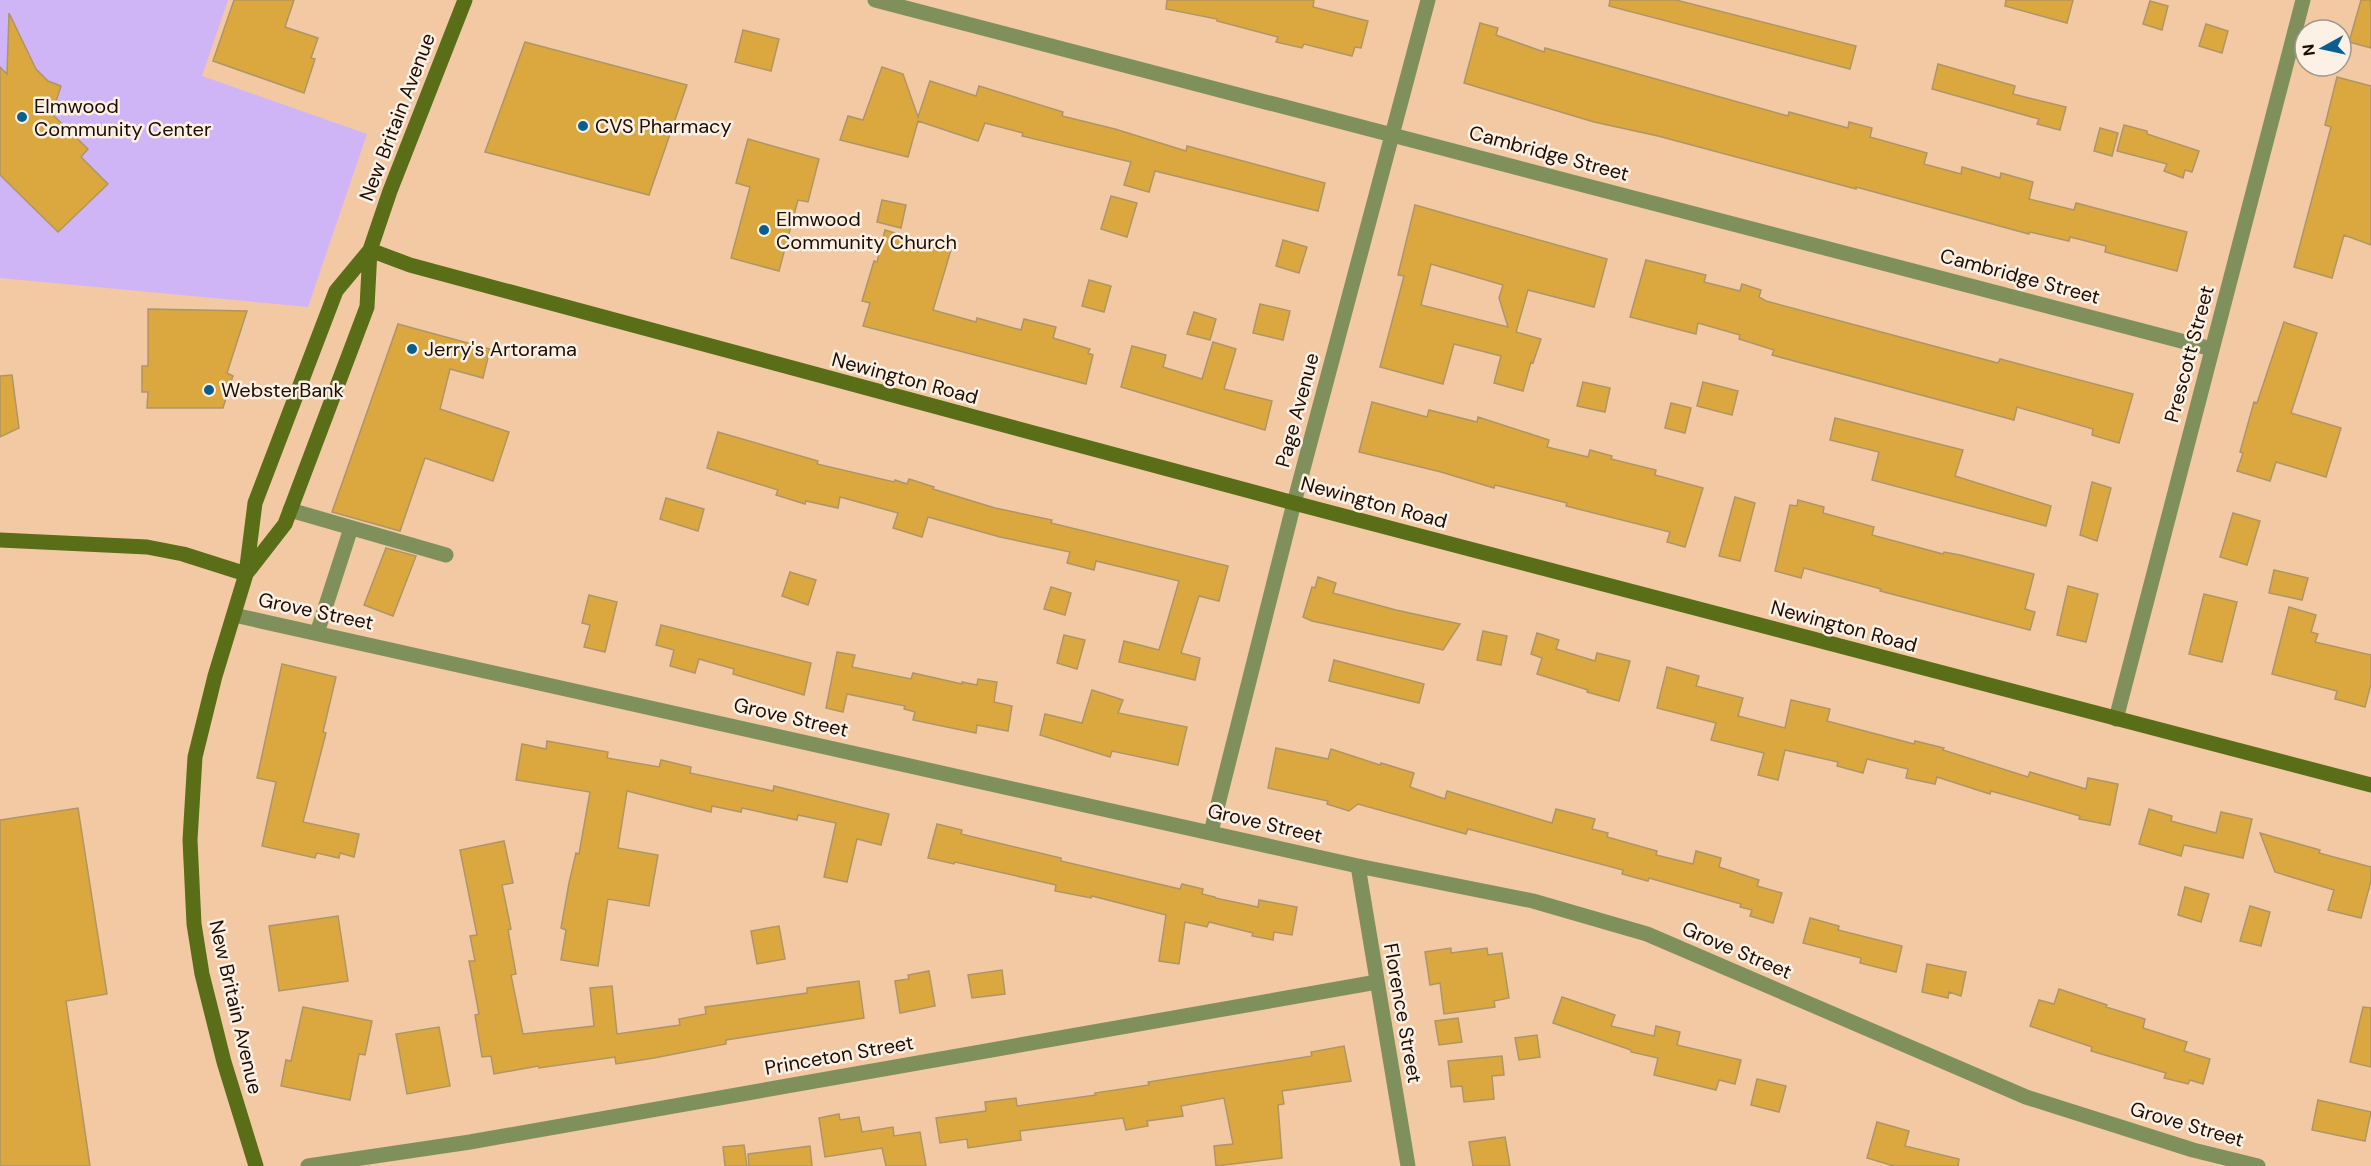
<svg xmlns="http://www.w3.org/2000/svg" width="2371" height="1166" viewBox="0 0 2371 1166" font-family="'DM Sans',sans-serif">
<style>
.green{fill:#cfb5f5}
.building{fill:#daa83f;stroke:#ae9567;stroke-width:1.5;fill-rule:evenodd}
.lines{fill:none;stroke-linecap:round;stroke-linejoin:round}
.lane{stroke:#80905d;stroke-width:15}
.street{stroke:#80905d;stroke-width:15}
.secondary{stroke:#596e17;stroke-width:15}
.poi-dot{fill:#0a5f91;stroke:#fdf0e5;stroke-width:2}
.labels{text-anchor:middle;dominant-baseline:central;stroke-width:5;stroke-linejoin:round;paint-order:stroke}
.poi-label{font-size:20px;fill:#1d0e03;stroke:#fdf0e5;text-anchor:start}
.street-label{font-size:20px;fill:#1d0e03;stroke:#fdf0e5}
</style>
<rect width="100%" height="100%" fill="#f3c9a4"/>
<path class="green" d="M0,0H228L202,76L367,134L308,307L0,278Z"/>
<path class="building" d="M234,0H294L285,27L318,38L311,58L315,59L304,93L213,61Z
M1167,0H1314L1313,7L1368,21L1361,48L1355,47L1352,56L1304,44L1302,48L1276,42L1278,37L1217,21V19L1166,9Z
M1610,0H1676L1856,46L1850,69L1609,6Z
M2006,0H2073L2067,23L2005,6Z
M2361,0H2371V48L2349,42Z
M2150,1L2168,6L2162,30L2143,24Z
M9,13L36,69L48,81L61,86L52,114L88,149L81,157L108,184L58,232L0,175V67L7,74Z
M1480,23L1498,28L1496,35L1544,52L1545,48L1788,116L1789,112L1848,128L1849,122L1872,128L1870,137L1927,153L1924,164L1961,174L1962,167L2000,178L2001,173L2033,182L2029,199L2074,210L2076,203L2187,232L2177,271L2105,252L2106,246L2070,237L2069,241L2030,232L2029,234L1856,187V189L1658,136L1594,122L1464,83Z
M2206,24L2228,31L2222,53L2199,46Z
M743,30L779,39L771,71L735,62Z
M525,42L687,85L649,195L485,152Z
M1938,64L2015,86L2013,94L2066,107L2060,130L2037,124L2039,119L1932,89Z
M882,67L903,74L918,117L930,81L976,96L979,86L1063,112L1062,116L1115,129L1186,151L1187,146L1325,183L1318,211L1155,171L1149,192L1124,185L1131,162L1022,136L1023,133L985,123L978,141L918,121L908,157L840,140L848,116L863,120Z
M2337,77L2371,86V245L2344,235L2332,278L2294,267L2331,127L2325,125Z
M2124,125L2147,131V134L2199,151L2192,172L2185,170L2183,178L2164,171L2167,164L2117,151Z
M2100,128L2118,133L2112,156L2094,151Z
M748,139L819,159L808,202L798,200L779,271L731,258L750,187L736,183Z
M1111,196L1137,203L1127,237L1101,229Z
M882,200L906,205L901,228L877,222Z
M1415,205L1607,259L1594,307L1528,290L1516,332L1541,339L1533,363L1531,362L1523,391L1494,383L1501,356L1454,344L1443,384L1380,367L1404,276L1398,275ZM1431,264L1503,285L1499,298L1508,327L1421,305Z
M885,230L951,250L933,310L976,322L977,318L1021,330L1024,319L1056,327L1053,338L1090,349L1088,353L1093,355L1086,384L863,326L870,303L862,301L874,261L877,262Z
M1283,240L1307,247L1299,273L1276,266Z
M1646,260L1706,275L1704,282L1740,291L1742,284L1761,290L1759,297L1766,301L1941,348L1998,363L2000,359L2133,394L2119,443L2092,435L2093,429L2017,407L2014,420L1772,355L1774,350L1739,339L1740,335L1698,323L1696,334L1630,317Z
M1089,280L1111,286L1104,312L1082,306Z
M1260,304L1290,311L1283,340L1253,333Z
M148,309L247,311L227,373L233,376L223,408H147L148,392H142V366H148Z
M1194,312L1216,319L1210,340L1187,334Z
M2284,322L2317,333L2291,413L2341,428L2326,477L2276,462L2270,481L2237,471L2243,453L2240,452L2254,402L2257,403Z
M398,324L490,349L483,378L450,369L440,409L509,432L493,481L425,458L400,531L332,512Z
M1213,342L1236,349L1224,389L1272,401L1265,430L1121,387L1132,346L1166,355L1163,367L1202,379Z
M12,375L19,428L0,437V376Z
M1583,382L1610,388L1605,412L1577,406Z
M1703,382L1738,391L1732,415L1697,406Z
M1372,402L1427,417L1429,410L1477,422L1478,417L1549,440L1547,447L1588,457L1590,450L1612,456L1611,459L1656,470L1655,475L1703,488L1685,547L1667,542L1670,532L1566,506L1567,503L1495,485L1494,488L1441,472L1359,452Z
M1671,403L1691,408L1685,433L1665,428Z
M1835,418L1963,450L1955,476L2051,506L2046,526L1872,480L1879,452L1830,440Z
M718,432L818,461L817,464L894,482L895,480L907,484L909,479L934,487L933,489L995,508L1052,520L1051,523L1228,566L1219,601L1199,596L1181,653L1200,658L1195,680L1119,662L1124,641L1159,650L1179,581L1096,561L1094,570L1067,563L1070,552L1000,537L928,517L922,537L893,528L898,513L840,497L838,508L806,501L805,504L776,495L778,490L707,468Z
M2092,482L2111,488L2097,541L2080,535Z
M1735,497L1755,503L1740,561L1719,556Z
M666,498L704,509L698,531L660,519Z
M1798,500L1824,507L1823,513L1874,527L1872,535L1943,554L1944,552L1960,555L2034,574L2025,609L2035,612L2030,630L1880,591L1881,589L1804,568L1801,578L1775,571L1790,505L1797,506Z
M2233,513L2260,521L2247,565L2220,557Z
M386,548L416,556L393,616L364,605Z
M2274,570L2308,578L2302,600L2269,593Z
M790,572L816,580L808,605L782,596Z
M1318,577L1336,583L1333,593L1396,610L1460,624L1443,650L1312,621L1303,617L1312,587L1315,588Z
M2068,586L2098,594L2086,642L2057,635Z
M1051,587L1071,593L1065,615L1044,609Z
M2204,594L2237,602L2222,662L2189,654Z
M589,595L617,602L605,652L584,647L590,625L582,623Z
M2289,607L2316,615L2311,632L2318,634L2315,642L2371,655V684L2365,707L2335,699L2337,691L2272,674Z
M661,625L811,663L804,695L733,674L734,669L699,659L695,673L670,666L674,650L656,645Z
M1483,631L1507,636L1501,665L1477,660Z
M1537,633L1559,640L1556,649L1595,661L1597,653L1630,661L1619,701L1587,692L1588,690L1537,674L1542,658L1531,654Z
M1064,635L1085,640L1077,669L1057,663Z
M837,652L855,655L852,667L911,679L913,673L962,684V682L977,685L978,679L997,682L994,702L1012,706L1008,731L977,725L976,733L913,720L915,712L904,709L905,706L847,694L843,712L826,708Z
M1334,660L1424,684L1419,703L1329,681Z
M282,664L336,677L323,732L326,733L303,822L359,834L354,857L340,853L339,858L317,853L315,858L262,846L276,782L257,778Z
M1667,667L1699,676L1696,686L1743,698L1738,716L1785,728L1791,700L1830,709L1827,721L1914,744L1915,741L1944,748L1943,750L2028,777L2030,772L2086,789L2088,778L2118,784L2110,825L2079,819L2080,816L1991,791L1990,794L1937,777L1935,784L1906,778L1908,769L1867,759L1863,773L1837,766L1838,762L1785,750L1778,780L1758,775L1764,753L1711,740L1716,723L1657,708Z
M1092,690L1123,700L1118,713L1187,727L1178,765L1112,751L1110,757L1040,735L1045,714L1082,723Z
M547,741L608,752L607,758L659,767L661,760L691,767L690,773L773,791L774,786L889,814L881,845L857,839L847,882L824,877L836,823L798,815L797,820L742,808L741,812L712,806L711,812L627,791L618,848L658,855L649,906L608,899L598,966L561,960L566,930L561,928L569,883L576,853L579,854L590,792L516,780L522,744L546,749Z
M1276,748L1328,759L1331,749L1380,765L1381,763L1414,773L1410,787L1445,799L1447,791L1552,823L1556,809L1595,819L1592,829L1608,833L1607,837L1657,851L1656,855L1693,864L1696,851L1721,858L1719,867L1759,880L1757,886L1782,893L1773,923L1750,916L1752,910L1740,907L1741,904L1649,878L1648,881L1622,874L1623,870L1468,829L1466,834L1358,804L1349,811L1327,804L1328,801L1268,788Z
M78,808L107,994L66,1001L90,1166H0V820Z
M2149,809L2172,816L2171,821L2216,833L2221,812L2252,819L2243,858L2184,845L2181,856L2139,844Z
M937,824L962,830L961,834L1061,858V861L1180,889L1182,884L1203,889L1202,894L1215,897V898L1258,907L1259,900L1297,907L1292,935L1274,932L1273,940L1252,936L1253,933L1209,922L1207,927L1185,922L1179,964L1159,961L1166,915L1092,896L1091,898L1055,891L1056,885L955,862L954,864L928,858Z
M2260,833L2320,850L2319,853L2371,867V881L2361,918L2328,910L2334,890L2275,872Z
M504,841L513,883L502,885L511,929L508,930L516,974L511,975L523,1034L594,1026L590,988L612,986L617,1034L680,1025L679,1019L706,1014L705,1007L807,993V988L859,981L864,1018L726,1040V1044L654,1058L616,1064L615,1057L539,1068L538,1066L494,1074L491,1056L482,1057L475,1015L479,1014L469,961H475L470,936L477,935L460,850Z
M2185,887L2209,894L2201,922L2178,915Z
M2250,906L2270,912L2261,946L2240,941Z
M338,916L348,981L279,991L269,926Z
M1810,918L1839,926L1838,930L1902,946L1896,972L1860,963L1861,958L1803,943Z
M779,926L785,959L757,964L751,931Z
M1451,948V953L1487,948L1488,955L1502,953L1509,998L1494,1001L1495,1007L1444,1014L1440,983L1430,985L1425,952Z
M1927,964L1966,972L1961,996L1949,992L1948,998L1922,992Z
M1002,970L1005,994L972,998L968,975Z
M929,971L935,1006L900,1013L895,981L909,979L908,975Z
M2059,989L2107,1005L2106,1007L2145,1019L2143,1028L2187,1042L2184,1051L2210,1059L2203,1084L2190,1080L2188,1084L2164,1078L2166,1073L2091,1051L2092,1047L2030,1026L2039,1000L2054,1004Z
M1562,997L1615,1015L1611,1026L1654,1036L1656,1026L1680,1032L1677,1045L1741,1060L1735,1084L1719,1080L1716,1090L1654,1075L1658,1058L1631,1052V1050L1553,1023Z
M303,1007L372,1021L365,1055L359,1054L350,1100L281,1086L286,1060L291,1061Z
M2363,1007L2371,1008V1067L2350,1062Z
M1458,1018L1462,1042L1439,1045L1435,1021Z
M439,1027L450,1086L407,1094L396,1034Z
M1537,1035L1540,1057L1519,1060L1515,1038Z
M1344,1046L1351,1081L1282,1091L1284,1104L1278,1105L1282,1158L1216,1166L1214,1146L1233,1144L1224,1098L1181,1106L1183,1116L1147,1121L1148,1126L1126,1130L1123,1118L1020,1131L1021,1140L968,1148L967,1139L940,1143L936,1118L986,1111L985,1102L1016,1098L1017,1106L1096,1095L1095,1093L1149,1085L1148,1082L1312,1056L1311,1052Z
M1502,1056L1504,1075L1492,1076L1494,1099L1464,1102L1462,1086L1451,1087L1448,1061Z
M1757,1079L1786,1086L1779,1112L1751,1105Z
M2318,1100L2371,1112L2365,1141L2312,1130Z
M839,1114L840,1120L859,1117L862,1132L893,1127L894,1136L920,1132L926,1166H886L882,1148L825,1157L819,1118Z
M1877,1122L1909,1131L1905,1146L1959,1159L1958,1166H1894L1867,1158Z
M1505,1137L1510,1166H1473L1469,1142Z
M744,1145L747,1166H725L723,1147Z
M810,1146L812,1166H749L748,1154Z"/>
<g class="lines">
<path class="lane" d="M290,510L446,555
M317,633L351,528"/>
<path class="street" d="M875,0L2212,349
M234,615L1358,866L1533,901L1647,934L2026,1097L2193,1150L2258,1166
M2116,719L2303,0
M1211,832L1294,503L1428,0
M1358,866L1408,1166
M308,1166L470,1142L1377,982"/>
<path class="secondary" d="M370,250L410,265L1294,503L2371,785
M0,540L147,547L183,554L246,574
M246,574L285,524L367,307L370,250L390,191L465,0
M256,1166L224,1062L202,974L194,924L190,840L195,757L215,676L246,574L255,503L336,291L370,250"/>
</g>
<g class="poi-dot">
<circle cx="22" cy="117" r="6"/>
<circle cx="583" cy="126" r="6"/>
<circle cx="764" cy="230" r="6"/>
<circle cx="412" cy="349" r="6"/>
<circle cx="209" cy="390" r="6"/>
</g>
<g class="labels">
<g class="poi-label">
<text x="34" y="106">Elmwood<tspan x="34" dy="23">Community Center</tspan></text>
<text x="595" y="126">CVS Pharmacy</text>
<text x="776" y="219">Elmwood<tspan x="776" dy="23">Community Church</tspan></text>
<text x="424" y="349">Jerry's Artorama</text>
<text x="221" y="390">WebsterBank</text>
</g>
<g class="street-label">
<text transform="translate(397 117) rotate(-69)">New Britain Avenue</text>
<text transform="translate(1549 153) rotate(15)">Cambridge Street</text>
<text transform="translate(2020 276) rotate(15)">Cambridge Street</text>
<text transform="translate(2189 354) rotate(-75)">Prescott Street</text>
<text transform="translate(905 378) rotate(15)">Newington Road</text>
<text transform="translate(1297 410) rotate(-75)">Page Avenue</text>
<text transform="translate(1374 502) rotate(15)">Newington Road</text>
<text transform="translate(316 611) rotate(12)">Grove Street</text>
<text transform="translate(1844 626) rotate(15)">Newington Road</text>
<text transform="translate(791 717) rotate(13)">Grove Street</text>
<text transform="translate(1265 823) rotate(13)">Grove Street</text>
<text transform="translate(1737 950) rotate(23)">Grove Street</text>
<text transform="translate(236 1007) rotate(77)">New Britain Avenue</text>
<text transform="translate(1403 1013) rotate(80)">Florence Street</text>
<text transform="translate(839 1055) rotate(-10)">Princeton Street</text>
<text transform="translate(2187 1124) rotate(16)">Grove Street</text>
</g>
</g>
<g transform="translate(2323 48) rotate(262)"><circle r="28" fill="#fdf0e5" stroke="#a3968b" stroke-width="1.5"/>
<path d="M0-4.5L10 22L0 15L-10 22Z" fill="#0a5f91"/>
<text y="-9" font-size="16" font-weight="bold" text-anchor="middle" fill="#1d0e03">N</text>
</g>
</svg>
